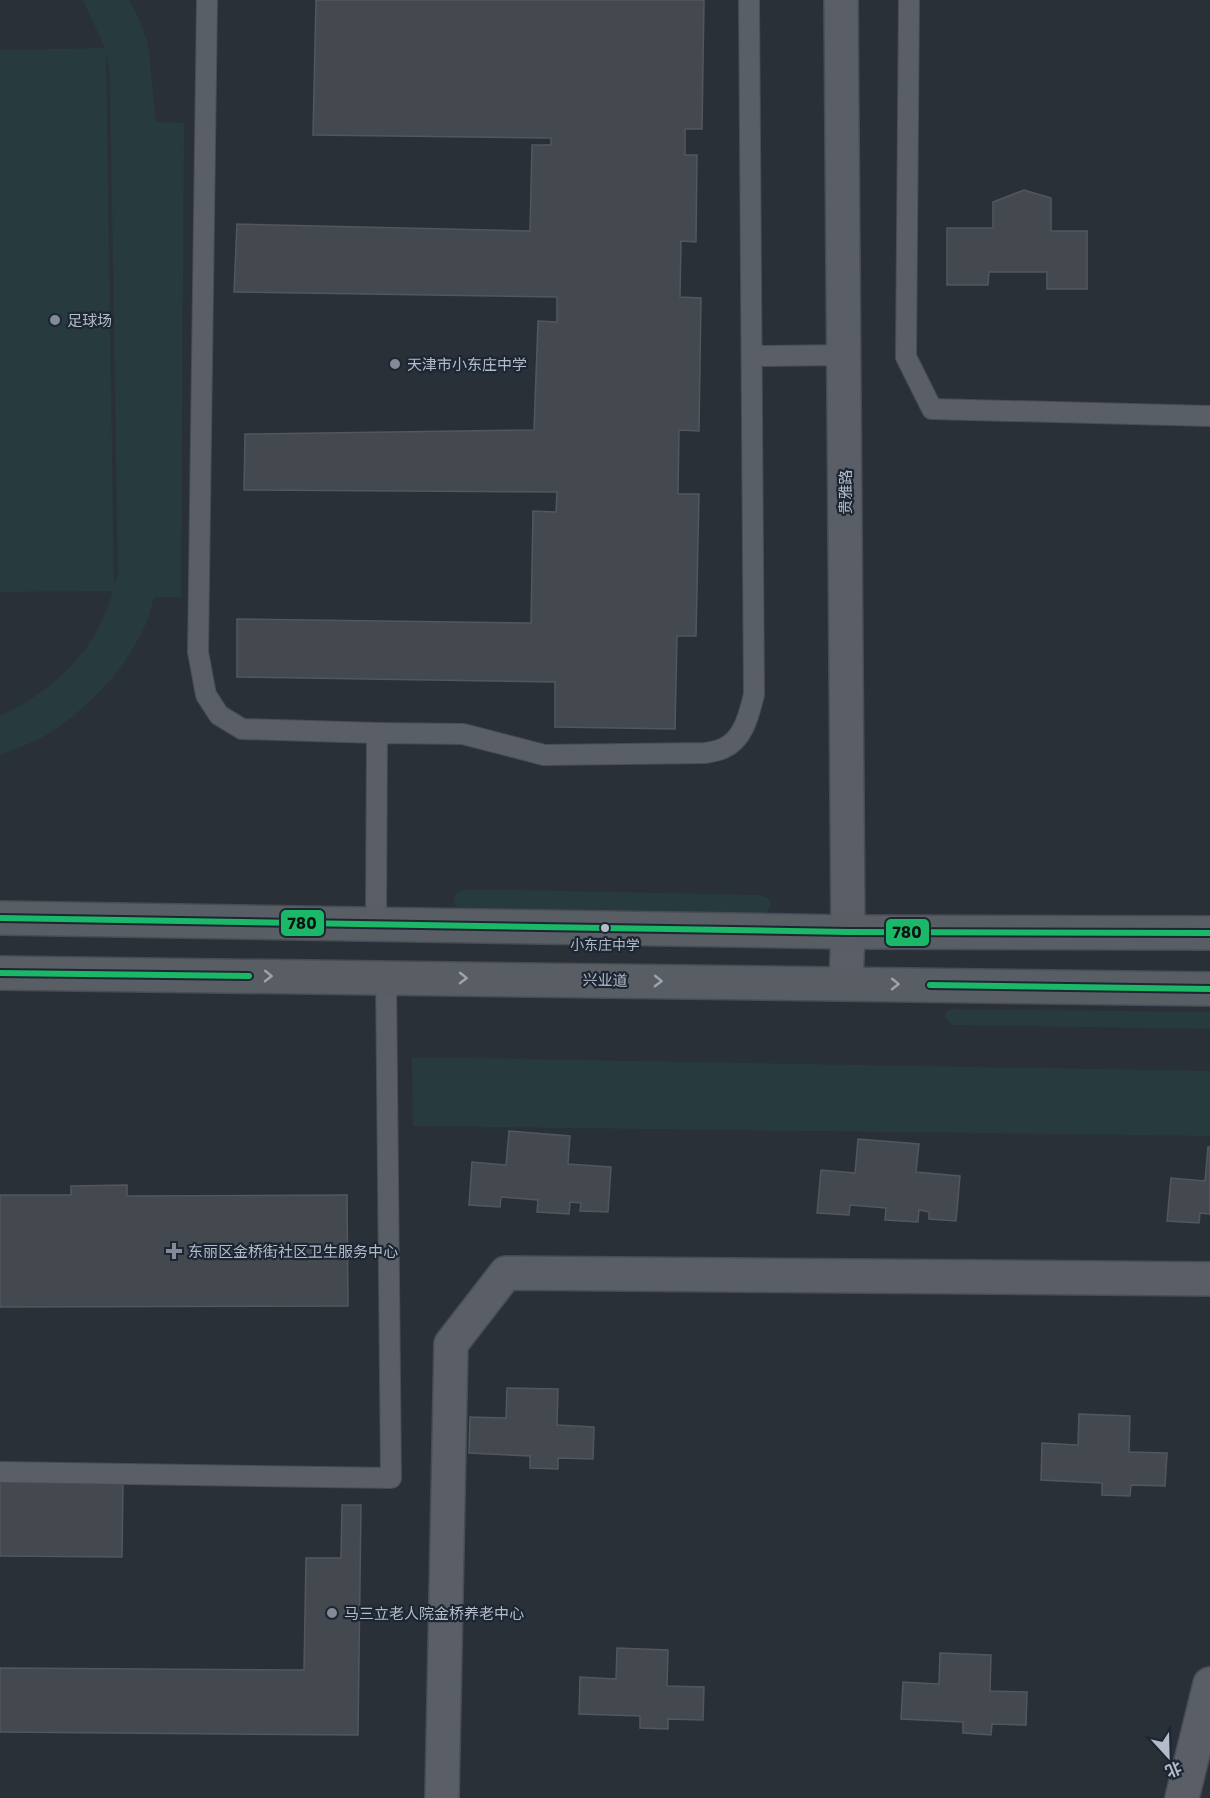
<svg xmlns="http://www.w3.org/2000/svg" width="1210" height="1798" viewBox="0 0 1210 1798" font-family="Poppins,'Noto Sans SC',sans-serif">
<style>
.green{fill:#273a3e;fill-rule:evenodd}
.building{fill:#444950;stroke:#52575f;stroke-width:1.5}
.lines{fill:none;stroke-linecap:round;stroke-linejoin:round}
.service-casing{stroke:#484c53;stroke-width:22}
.minor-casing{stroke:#484c53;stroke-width:36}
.tertiary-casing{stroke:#484c53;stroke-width:36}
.secondary-casing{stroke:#484c53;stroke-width:36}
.service{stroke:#5a5e66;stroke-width:20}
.minor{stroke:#5a5e66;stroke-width:33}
.tertiary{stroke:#5a5e66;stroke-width:33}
.secondary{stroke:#595d64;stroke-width:33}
.bus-1-casing{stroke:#1d2633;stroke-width:10}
.bus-1{stroke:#1ab867;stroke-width:6}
.oneway{stroke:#9da4b0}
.poi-dot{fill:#848b96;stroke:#1d2633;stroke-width:2}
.bus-dot{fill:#b4bcc9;stroke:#1d2633;stroke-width:2}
.labels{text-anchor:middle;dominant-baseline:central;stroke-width:4.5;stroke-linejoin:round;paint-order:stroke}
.bus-label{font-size:14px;fill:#b4bcc9;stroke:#1d2633}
.poi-label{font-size:15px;fill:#b4bcc9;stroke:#1d2633;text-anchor:start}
.street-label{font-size:15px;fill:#b4bcc9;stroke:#1d2633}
.line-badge{stroke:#1d2633;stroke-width:2}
.pale-badge-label{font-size:16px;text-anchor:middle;font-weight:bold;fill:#111}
</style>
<rect width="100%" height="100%" fill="#2a3038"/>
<path class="green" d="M83,0H129L138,17L148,44L156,122L184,123L181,597H154C151,607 149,619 144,628C125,669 91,705 54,730C38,741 18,748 0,755V716C54,691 98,649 113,591L0,592V50L105,48ZM106,52L110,75L118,573L114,587Z
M466,889L758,895L768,898L771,905L767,912L758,915L466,911L458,907L453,902L456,894Z
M951,1009L1210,1012V1029L952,1025L945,1017L946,1012Z
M412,1057L1210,1071V1136L413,1126Z"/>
<path class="building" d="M316,0H704L702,129H685V155H697L696,242L681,241L680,297L701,298L699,431L679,430L678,494H699L696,636H677L675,729L555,727V682L237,677V619L531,623L533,511L556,512L557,492L244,490L245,434L534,430L538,321L557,322V297L234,292L237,224L530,231L532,145H551V138L313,135Z
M1024,190L1051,198V231H1087V289H1047V272H989L988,285H947V228H993V202Z
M509,1131L570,1136L568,1164L611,1167L608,1212L580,1211L581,1203L570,1202L569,1214L537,1212L538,1200L501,1197L500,1207L469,1205L472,1162L506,1165Z
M858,1139L919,1144L916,1172L960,1176L956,1221L929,1219V1212L919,1210L918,1222L885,1220L886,1208L850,1205L849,1215L817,1213L821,1170L855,1173Z
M1208,1147H1210V1214L1200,1213L1199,1223L1167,1221L1171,1178L1205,1181Z
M127,1185V1196L347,1195L348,1306L0,1307V1195H71V1186Z
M507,1388L558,1389L557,1425L594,1427L593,1459L558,1458V1469L530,1468V1456L469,1453L470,1417L506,1418Z
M1079,1414L1130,1416L1129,1452L1167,1453L1165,1486L1131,1485L1130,1496L1102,1495V1483L1041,1480L1042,1443L1078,1445Z
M0,1481L123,1482L122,1557L0,1556Z
M342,1505H361L358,1735L0,1732V1668L304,1670L306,1558H341Z
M617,1648L668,1650L667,1686L704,1687L703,1720L668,1719V1729L640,1728V1716L579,1714L580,1677L616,1679Z
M940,1653L991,1655L990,1691L1027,1692L1026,1725L992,1724L991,1735L963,1733V1722L901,1719L903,1682L939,1684Z"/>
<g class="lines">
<defs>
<path id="service" d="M207,0L198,652L206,695L219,715L242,729L377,733L463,734L544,755L705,753C711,752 718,751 724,748C744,739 749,714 754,695L749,0
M909,0L906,357L932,409L1210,416
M752,356L845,355
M376,925L377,733
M0,1472L391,1478L386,977"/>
<path id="minor" d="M442,1798L451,1344L506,1273L1210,1279
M1182,1798L1210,1684"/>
<path id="tertiary" d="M841,0L848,932L846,983"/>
<path id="secondary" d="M0,918L848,932L1210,933
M0,973L1210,989"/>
</defs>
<use href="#service" class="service-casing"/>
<use href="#minor" class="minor-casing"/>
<use href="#tertiary" class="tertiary-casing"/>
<use href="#secondary" class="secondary-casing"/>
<use href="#service" class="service"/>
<use href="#minor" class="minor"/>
<use href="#tertiary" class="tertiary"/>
<use href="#secondary" class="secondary"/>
<defs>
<path id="bus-1" d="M0,918L848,932L1210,933
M0,973L249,976
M930,985L1210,989"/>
</defs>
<use href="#bus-1" class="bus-1-casing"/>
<use href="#bus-1" class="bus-1"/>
</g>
<defs><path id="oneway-chevron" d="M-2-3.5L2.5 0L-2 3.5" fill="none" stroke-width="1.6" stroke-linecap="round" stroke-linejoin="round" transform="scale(1.5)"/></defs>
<g class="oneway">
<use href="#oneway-chevron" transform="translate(268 976) rotate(1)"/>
<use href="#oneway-chevron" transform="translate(463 978) rotate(1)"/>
<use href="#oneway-chevron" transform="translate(658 981) rotate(1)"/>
<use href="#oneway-chevron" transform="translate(895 984) rotate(1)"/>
</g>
<g class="poi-dot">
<circle cx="55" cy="320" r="6"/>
<circle cx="395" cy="364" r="6"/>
<path d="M171 1242h6v6h6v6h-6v6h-6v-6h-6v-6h6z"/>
<circle cx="332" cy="1613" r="6"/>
</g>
<circle class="bus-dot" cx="605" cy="928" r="5"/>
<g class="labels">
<g class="bus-label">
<text x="605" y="945">小东庄中学</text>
</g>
<g class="poi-label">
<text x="67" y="320">足球场</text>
<text x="407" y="364">天津市小东庄中学</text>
<text x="188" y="1251">东丽区金桥街社区卫生服务中心</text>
<text x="344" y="1613">马三立老人院金桥养老中心</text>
</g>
<g class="street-label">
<text transform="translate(845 492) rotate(-90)">贵雅路</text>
<text transform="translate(605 980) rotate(1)">兴业道</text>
</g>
</g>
<g class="line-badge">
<rect x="280" y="909" width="45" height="28" rx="6" fill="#1ab867"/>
<rect x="885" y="918" width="45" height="29" rx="6" fill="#1ab867"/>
</g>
<g class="pale-badge-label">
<text x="302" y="929">780</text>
<text x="907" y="938">780</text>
</g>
<g transform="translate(1168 1756) rotate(158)" stroke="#1d2633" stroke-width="4.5" paint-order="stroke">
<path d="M0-4.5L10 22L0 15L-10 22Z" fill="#b4bcc9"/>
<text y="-9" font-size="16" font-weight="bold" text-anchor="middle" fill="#b4bcc9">北</text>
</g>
</svg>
